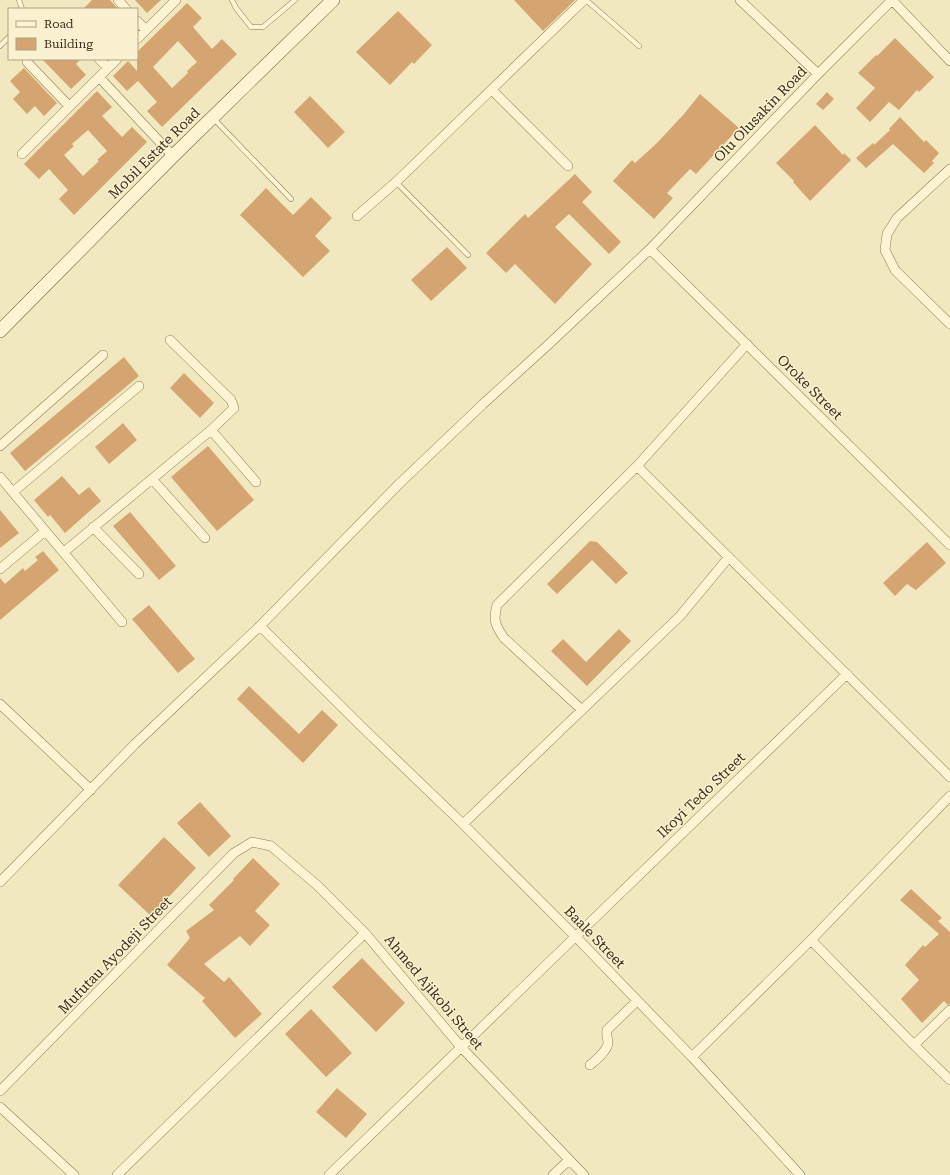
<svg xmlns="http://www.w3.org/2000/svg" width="950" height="1175" viewBox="0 0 950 1175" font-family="'Roboto Serif',serif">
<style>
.building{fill:#d5a571;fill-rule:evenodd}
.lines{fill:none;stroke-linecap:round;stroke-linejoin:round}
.lane-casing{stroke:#8d7955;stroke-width:5.5}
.street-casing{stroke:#8d7955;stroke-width:10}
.secondary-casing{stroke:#6f5938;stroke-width:14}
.lane{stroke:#fcf4d3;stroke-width:4.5}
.street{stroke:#fcf4d3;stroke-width:9}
.secondary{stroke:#fcf4d3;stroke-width:13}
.labels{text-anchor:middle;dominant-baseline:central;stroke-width:3;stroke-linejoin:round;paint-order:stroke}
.street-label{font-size:14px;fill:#3b2e1b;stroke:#f9f1cf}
</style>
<rect width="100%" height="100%" fill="#f2e8bf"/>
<path class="building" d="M92,0H110L118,9H83Z
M135,0H161L147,13Z
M514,0H575L543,31Z
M187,3L202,18L193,27L212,49L222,39L237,54L162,127L147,111L157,102L138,81L127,91L113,76L128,61L137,71V52ZM178,41L197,62L187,71L188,73L172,88L153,67Z
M398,11L432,45L414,64L412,62L390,85L356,52Z
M895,38L934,77L919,92L917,90L899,110L889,102L870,122L856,108L875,88L858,73L876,55L877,56Z
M42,59H81L76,64L86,75L71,89Z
M24,68L57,103L44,116L35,106L27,114L13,99L20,92L10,81Z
M97,91L112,107L102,116L122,137L132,127L147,142L74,215L59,199L68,190L49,169L39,179L24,164ZM88,130L107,151L97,160L99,161L83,176L64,155L74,146L72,144Z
M827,92L834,99L823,110L816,104Z
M700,94L739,128L696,174L690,169L667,193L673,198L654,219L613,181L632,160L635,163L657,143L684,114Z
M310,96L345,132L328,148L294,112Z
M900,117L924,142L926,140L939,153L932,161L934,163L924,173L893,144L866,168L856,158L873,143L874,145L890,130L889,129Z
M815,125L843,155L844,153L851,160L810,201L793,182L794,181L776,163Z
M575,174L592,192L582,202L621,242L609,254L569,214L555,227L592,264L555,304L515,264L506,273L486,253L525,214L528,218Z
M266,188L293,215L311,197L332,218L315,236L330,251L303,277L240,215Z
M447,247L467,268L431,301L411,280Z
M124,357L139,376L25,471L10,453Z
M184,373L214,403L200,418L170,388Z
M123,423L137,440L109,464L95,447Z
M208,446L254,500L217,531L171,477Z
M62,476L79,495L89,487L101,501L65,533L50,515L48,517L34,500Z
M0,510L19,533L0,548Z
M130,512L176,566L159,580L113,526Z
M590,541L597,542L628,573L616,584L592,560L557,594L547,584Z
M927,542L946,563L916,590L907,584L895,596L883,583Z
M43,551L59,570L0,620V578L5,584L23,568L25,571L38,560L35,557Z
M149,605L195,659L178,673L132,619Z
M619,629L631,641L587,686L551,651L563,639L586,662Z
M249,686L299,734L322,710L338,725L303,763L237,699Z
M200,802L231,836L209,857L177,823Z
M164,837L196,868L151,916L118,885Z
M253,858L280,884L255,911L270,925L250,946L240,936L204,964L224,982L229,977L262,1014L235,1038L202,1001L205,998L167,965L190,938L186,931L214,910L209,905L234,880L233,879Z
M911,889L942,918L938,921L950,932V1004L948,1005L944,1001L922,1023L901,999L919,980L905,965L923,945L925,947L939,934L900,900Z
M362,958L405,1003L376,1032L332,987Z
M311,1009L352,1053L326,1077L285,1034Z
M337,1088L367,1114L346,1138L316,1112Z"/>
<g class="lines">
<defs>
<path id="lane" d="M19,0L22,9
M232,0L236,8L251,27H263L295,0
M586,0L639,46
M0,46L9,37
M214,119L291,199
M396,182L468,255"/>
<path id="street" d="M118,0L126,9
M740,0L818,74
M892,0L950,61
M137,21L146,30
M137,39L176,0
M99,59L108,68
M27,62L69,106
M99,77L173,156
M492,90L568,166
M22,154L117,59
M950,169L897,218L887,234L885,250L895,270L950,324
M357,216L396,182L584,0
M650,249L950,545
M747,344L637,466L950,777
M211,430L256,482
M0,446L103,355
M0,477L122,622
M152,479L205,538
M13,492L139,386
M93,527L139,574
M64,552L211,430L234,408L231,400L170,340
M0,569L45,531
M260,626L362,727L463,824L575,936L692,1057L800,1175
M0,704L91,790
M582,710L504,638C495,625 493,620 497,605L637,466
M463,824L680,616L729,557
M0,882L135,744L260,626L399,484L483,404L549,344L650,249L818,74L892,0
M811,940L914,1045L950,1080
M914,1045L950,1010
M692,1057L811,940L950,796
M590,1065C596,1060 607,1051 608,1043C608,1039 606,1035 607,1030L637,1001
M0,1091L234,853L252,842L271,846L318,886L365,933L461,1047L584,1175
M0,1107L74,1175
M117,1175L365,933
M329,1175L847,674
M553,1175L569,1160"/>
<path id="secondary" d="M0,331L173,156L333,0"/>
</defs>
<use href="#lane" class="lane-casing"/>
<use href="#street" class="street-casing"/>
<use href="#secondary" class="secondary-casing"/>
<use href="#lane" class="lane"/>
<use href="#street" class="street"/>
<use href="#secondary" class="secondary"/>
</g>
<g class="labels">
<g class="street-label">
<text transform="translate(760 114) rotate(-46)">Olu Olusakin Road</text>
<text transform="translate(154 153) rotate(-45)">Mobil Estate Road</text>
<text transform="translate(810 387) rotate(45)">Oroke Street</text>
<text transform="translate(701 795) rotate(-44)">Ikoyi Tedo Street</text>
<text transform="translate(595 937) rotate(46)">Baale Street</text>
<text transform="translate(115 955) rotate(-46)">Mufutau Ayodeji Street</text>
<text transform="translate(434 992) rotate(50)">Ahmed Ajikobi Street</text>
</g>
</g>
<rect x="8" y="8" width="130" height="52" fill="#f9f1cf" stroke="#ada387"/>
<rect x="16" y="21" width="20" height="6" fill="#fcf4d3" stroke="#ada387"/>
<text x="44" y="28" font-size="12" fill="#3b2e1b">Road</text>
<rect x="16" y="38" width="20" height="12" fill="#d5a571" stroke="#ada387"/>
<text x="44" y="48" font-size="12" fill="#3b2e1b">Building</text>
</svg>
